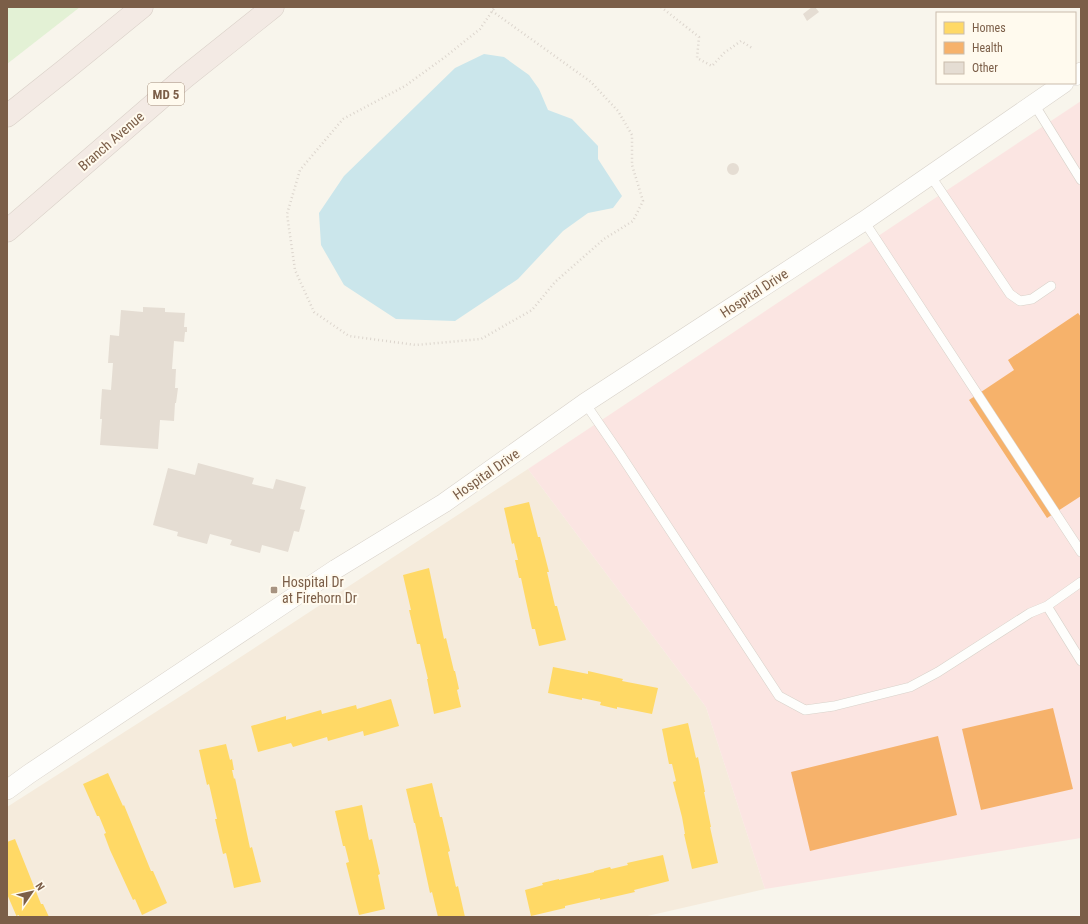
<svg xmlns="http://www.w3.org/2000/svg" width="1088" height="924" viewBox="0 0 1088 924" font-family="'Roboto Condensed',sans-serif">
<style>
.residential{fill:#f5ebdc}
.medical{fill:#fbe5e2}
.green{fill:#e3f1d5}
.water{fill:#cbe6eb}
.homes{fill:#ffd966}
.health{fill:#f6b26b}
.building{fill:#e5ddd3}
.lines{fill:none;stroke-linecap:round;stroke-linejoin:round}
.lane-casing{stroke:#d8d2ca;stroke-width:10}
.street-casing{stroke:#d8d2ca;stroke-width:20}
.highway-casing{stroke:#dad1c9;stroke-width:23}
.path{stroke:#dcd5cd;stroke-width:2.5;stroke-dasharray:1 3;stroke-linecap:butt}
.lane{stroke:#fefefc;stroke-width:9}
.street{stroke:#fefefc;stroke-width:19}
.highway{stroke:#f3eae4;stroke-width:22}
.poi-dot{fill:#a79381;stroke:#fffaee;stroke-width:1.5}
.labels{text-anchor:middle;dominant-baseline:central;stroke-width:4;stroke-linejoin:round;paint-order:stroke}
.shield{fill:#fffaee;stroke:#a38d7a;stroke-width:1}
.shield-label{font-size:13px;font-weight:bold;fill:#7b5e48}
.street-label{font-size:14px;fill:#7b5e48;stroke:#fffaee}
.poi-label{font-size:14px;fill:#7b5e48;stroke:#fffaee;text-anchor:start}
</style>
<rect width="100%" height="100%" fill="#f8f5ec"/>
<path class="residential" d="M528,469L706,707L765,889L643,917H7V807L187,692Z"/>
<path class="medical" d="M1081,101V838L765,889L706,707L528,469Z"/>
<path class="green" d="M7,7H80L7,64Z"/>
<path class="water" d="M484,54L504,57L529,75L539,89L548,110L572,119L598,146V159L622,196L613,208L588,213L563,231L518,279L455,321L396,319L344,285L321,245L319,213L344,176L455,68Z"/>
<path class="homes" d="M529,502L538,537H540L549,572H547L555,606H557L566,640L539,646L535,629H532L521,578H519L515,560H518L514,543L512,544L504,508Z
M429,568L444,639L446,638L454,671H455L459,689L457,690L461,707L434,714L427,679H428L422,654L420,644H417L409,610H411L403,575Z
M553,667L588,674V671L623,679L622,681L658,688L652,714L617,707V709L600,705L601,702L582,698V700L548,693Z
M391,699L399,726L364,736L363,731L328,741L327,737L293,747L291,743L258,752L251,726L286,716V720L321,710L322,714L356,705L357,709Z
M688,723L696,758L698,757L705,792H704L711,827H710L718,863L692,869L684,834H685L682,817L673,782L676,781L672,764H669L662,729Z
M226,744L230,760L232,759L234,770H232L234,779L235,778L250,848L252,847L261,882L234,888L226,853L223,854L215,819H217L209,784L207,785L199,750Z
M108,773L123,806L124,805L151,871H153L167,903L142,915L135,899L133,900L110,850L104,834L106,833L99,816H97L83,784Z
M432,783L440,817H442L450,851L448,852L456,887L458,886L465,917H438L432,892L430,893L415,823H414L406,789Z
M362,805L369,840L372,839L380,874L378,875L385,909L359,915L346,863L349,862L345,846H343L335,811Z
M15,839L41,904H43L49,917H19V915L16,916V915L7,894V842Z
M663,855L669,881L634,890L635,892L600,900V898L565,906V908L531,916L525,890L543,885L542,883L559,879V880L594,872V871L610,867L611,869L628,865L627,863Z"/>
<path class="health" d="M1078,313L1081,317V496L1047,518L969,400L1014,370L1008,360Z
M1053,708L1073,789L981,810L962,729Z
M938,736L957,815L810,851L791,772Z"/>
<path class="building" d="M812,7H815L819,12L807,21L803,14Z
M727 169a6 6 0 1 1 12 0a6 6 0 1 1-12 0Z
M143,307L165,308V312L185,313L184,327H187V332H185L184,342L174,341L172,369H176L175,388H178L176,403H175L174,421L160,420L158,449L100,445L102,419H100L102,389L111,390L113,363H108L110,335L119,336L121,310L143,312Z
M198,463L254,478L252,484L273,489L276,479L306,487L300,509L305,510L299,532L294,531L288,552L262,545L260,553L230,545L232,540L210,534L207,544L177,536L178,532L153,525L168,468L195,475Z"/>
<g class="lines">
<defs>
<path id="lane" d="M1034,104L1081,180
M930,175L1010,294L1020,301L1032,299L1051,286
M864,221L1081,552
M585,403L620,454L779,696L805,710L834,706L910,687L938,672L1030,613L1047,606L1081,582
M1047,606L1081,661"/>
<path id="street" d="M1075,76L1081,72
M7,790L29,774L336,569L444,503L585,403L864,221L1064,83"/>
<path id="highway" d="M7,116L66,69L142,7
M7,231L184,78L273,7"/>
</defs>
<use href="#lane" class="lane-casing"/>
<use href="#street" class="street-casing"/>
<use href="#highway" class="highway-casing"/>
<path class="path" d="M661,7L699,37L697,58L712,66L724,53L741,41L752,48
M492,11L591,82L618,111L632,135V165L643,201L633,221L604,239L555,282L532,310L481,339L416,345L349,336L314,312L295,270L287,214L300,170L343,119L405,86L445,57L480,29L495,7"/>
<use href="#lane" class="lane"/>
<use href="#street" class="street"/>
<use href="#highway" class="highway"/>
</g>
<rect class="poi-dot" x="270" y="586" width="8" height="8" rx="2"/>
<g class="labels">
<rect class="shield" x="148" y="83" width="36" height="22" rx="3"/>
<g class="shield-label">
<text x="166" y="94">MD 5</text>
</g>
<g class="street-label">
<text transform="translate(111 141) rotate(-41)">Branch Avenue</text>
<text transform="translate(754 293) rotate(-33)">Hospital Drive</text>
<text transform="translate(486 474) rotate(-35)">Hospital Drive</text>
</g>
<g class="poi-label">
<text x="282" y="582">Hospital Dr<tspan x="282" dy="16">at Firehorn Dr</tspan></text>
</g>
</g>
<rect width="1088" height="924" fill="none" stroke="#7b5e48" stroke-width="16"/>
<rect x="936" y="12" width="140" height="72" fill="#fffaee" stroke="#cabcac"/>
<rect x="944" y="22" width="20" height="12" fill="#ffd966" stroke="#cabcac"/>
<text x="972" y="32" font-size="12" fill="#7b5e48">Homes</text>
<rect x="944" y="42" width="20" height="12" fill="#f6b26b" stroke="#cabcac"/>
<text x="972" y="52" font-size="12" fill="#7b5e48">Health</text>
<rect x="944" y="62" width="20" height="12" fill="#e5ddd3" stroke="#cabcac"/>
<text x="972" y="72" font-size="12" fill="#7b5e48">Other</text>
<g transform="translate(32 892) rotate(56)" stroke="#fffaee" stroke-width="3" paint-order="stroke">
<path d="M0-3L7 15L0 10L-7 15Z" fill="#7b5e48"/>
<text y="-6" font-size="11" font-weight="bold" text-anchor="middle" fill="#7b5e48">N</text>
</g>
</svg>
